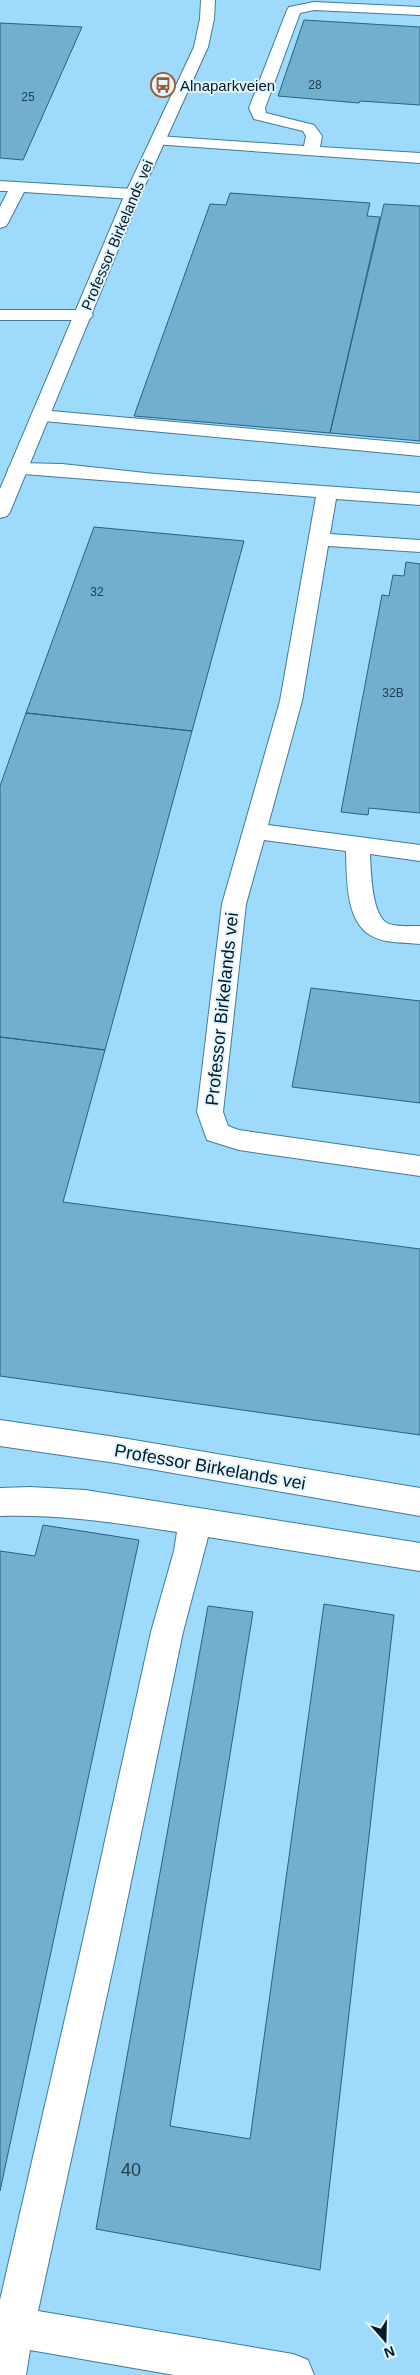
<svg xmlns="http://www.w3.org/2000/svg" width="420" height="2375" viewBox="0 0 420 2375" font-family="Helvetica,sans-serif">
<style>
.building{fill:#72aecd;stroke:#276380}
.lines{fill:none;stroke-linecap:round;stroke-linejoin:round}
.lane-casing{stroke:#407c99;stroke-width:2}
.secondary-casing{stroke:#407c99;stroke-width:2}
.lane{fill:#fff;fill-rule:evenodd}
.secondary{fill:#fff;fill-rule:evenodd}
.labels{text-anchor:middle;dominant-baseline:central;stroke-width:4;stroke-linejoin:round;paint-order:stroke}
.far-number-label{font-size:12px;fill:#1f4050}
.far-poi-label{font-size:15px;fill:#031b27;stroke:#e3f5ff;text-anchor:start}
.far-street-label{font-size:15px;fill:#031b27;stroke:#e3f5ff}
.street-label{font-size:18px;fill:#031b27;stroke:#e3f5ff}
.near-number-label{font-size:18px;fill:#1f4050}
</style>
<rect width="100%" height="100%" fill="#9ddafb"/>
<path class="building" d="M304,20L420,27V105L360,101L359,103L278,96Z
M0,23L82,27L23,160L0,158Z
M230,193L370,203L367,216L380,217L330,433L134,416L210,204L226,205Z
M384,204L420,206V441L330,433Z
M94,527L244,541L192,731L26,713Z
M406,562L420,564V813L369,808L368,815L341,812L382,595L389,596L393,575L404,576Z
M26,713L192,731L105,1050L0,1037V786Z
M311,988L420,1001V1103L292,1087Z
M0,1037L105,1050L63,1202L420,1249V1435L0,1376Z
M43,1525L139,1540L0,2191V1551L35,1556Z
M324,1604L394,1615L320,2270L96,2229L208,1606L253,1612L170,2126L250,2139Z"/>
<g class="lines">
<defs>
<path id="lane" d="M314,2L420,7V15L314,10L300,13L265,108L266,113L314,125L322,136L320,147L420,153V163L153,144L150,141L158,136L304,146L306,136L303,131L254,119L249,108L287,10L289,7Z
M0,181L133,189L139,191L141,194L139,197L133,199L24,192L8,223L6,226L0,228V207L8,191H0Z
M0,310H84L90,311L93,315L90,319L84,320H0Z
M40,410L420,444V456L33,420L31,416L33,412Z
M18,463L62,464L155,474L420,493V505L336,499L330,534L420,540V552L328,546L302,701L268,825L420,845V861L370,854C371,870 371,917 389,924C398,927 410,926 420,926V944C405,942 384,944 370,935C345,920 347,876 346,851L264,840L246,904L223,1112L228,1126L239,1130L420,1156V1176L239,1150L207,1140L197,1112L222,904L280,701L316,497L11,473L8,469L11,465Z
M0,1420L116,1437L420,1488V1516L116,1463L0,1446Z
M30,1487L85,1490L420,1543V1571L208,1537L183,1632L117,1949L38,2311L293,2354L308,2360L314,2375H174L30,2350L26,2375H0V2300L81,1949L151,1632L174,1551L177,1532C118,1523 60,1514 0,1516V1488Z"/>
<path id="secondary" d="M201,0H215L214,19L208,47L141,194L10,512L7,516L0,518V489L125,194L194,47L200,19Z"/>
</defs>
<use href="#lane" class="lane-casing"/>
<use href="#secondary" class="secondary-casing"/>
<use href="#lane" class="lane"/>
<use href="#secondary" class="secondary"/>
</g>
<defs>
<symbol id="bus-ring" viewBox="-11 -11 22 22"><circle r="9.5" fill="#e3f5ff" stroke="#9e5a2c" stroke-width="1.5"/><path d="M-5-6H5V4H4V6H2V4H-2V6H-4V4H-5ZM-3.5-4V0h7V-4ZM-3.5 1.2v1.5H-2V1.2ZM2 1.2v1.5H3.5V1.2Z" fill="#9e5a2c"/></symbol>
</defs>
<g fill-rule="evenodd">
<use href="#bus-ring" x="149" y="71" width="28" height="28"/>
</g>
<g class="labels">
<g class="far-number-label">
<text x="315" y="85">28</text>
<text x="28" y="97">25</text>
<text x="97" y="592">32</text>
<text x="393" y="693">32B</text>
</g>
<g class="far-poi-label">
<text x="180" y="85">Alnaparkveien</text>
</g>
<g class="far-street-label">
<text transform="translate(117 235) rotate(-67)">Professor Birkelands vei</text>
</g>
<g class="street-label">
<text transform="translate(222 1009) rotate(-84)">Professor Birkelands vei</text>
<text transform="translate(210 1467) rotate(10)">Professor Birkelands vei</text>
</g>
<g class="near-number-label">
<text x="131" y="2170">40</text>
</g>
</g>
<g transform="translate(385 2340) rotate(160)" stroke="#e3f5ff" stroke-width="4" paint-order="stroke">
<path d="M0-4L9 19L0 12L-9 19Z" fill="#031b27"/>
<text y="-8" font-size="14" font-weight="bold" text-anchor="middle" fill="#031b27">N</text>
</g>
</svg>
